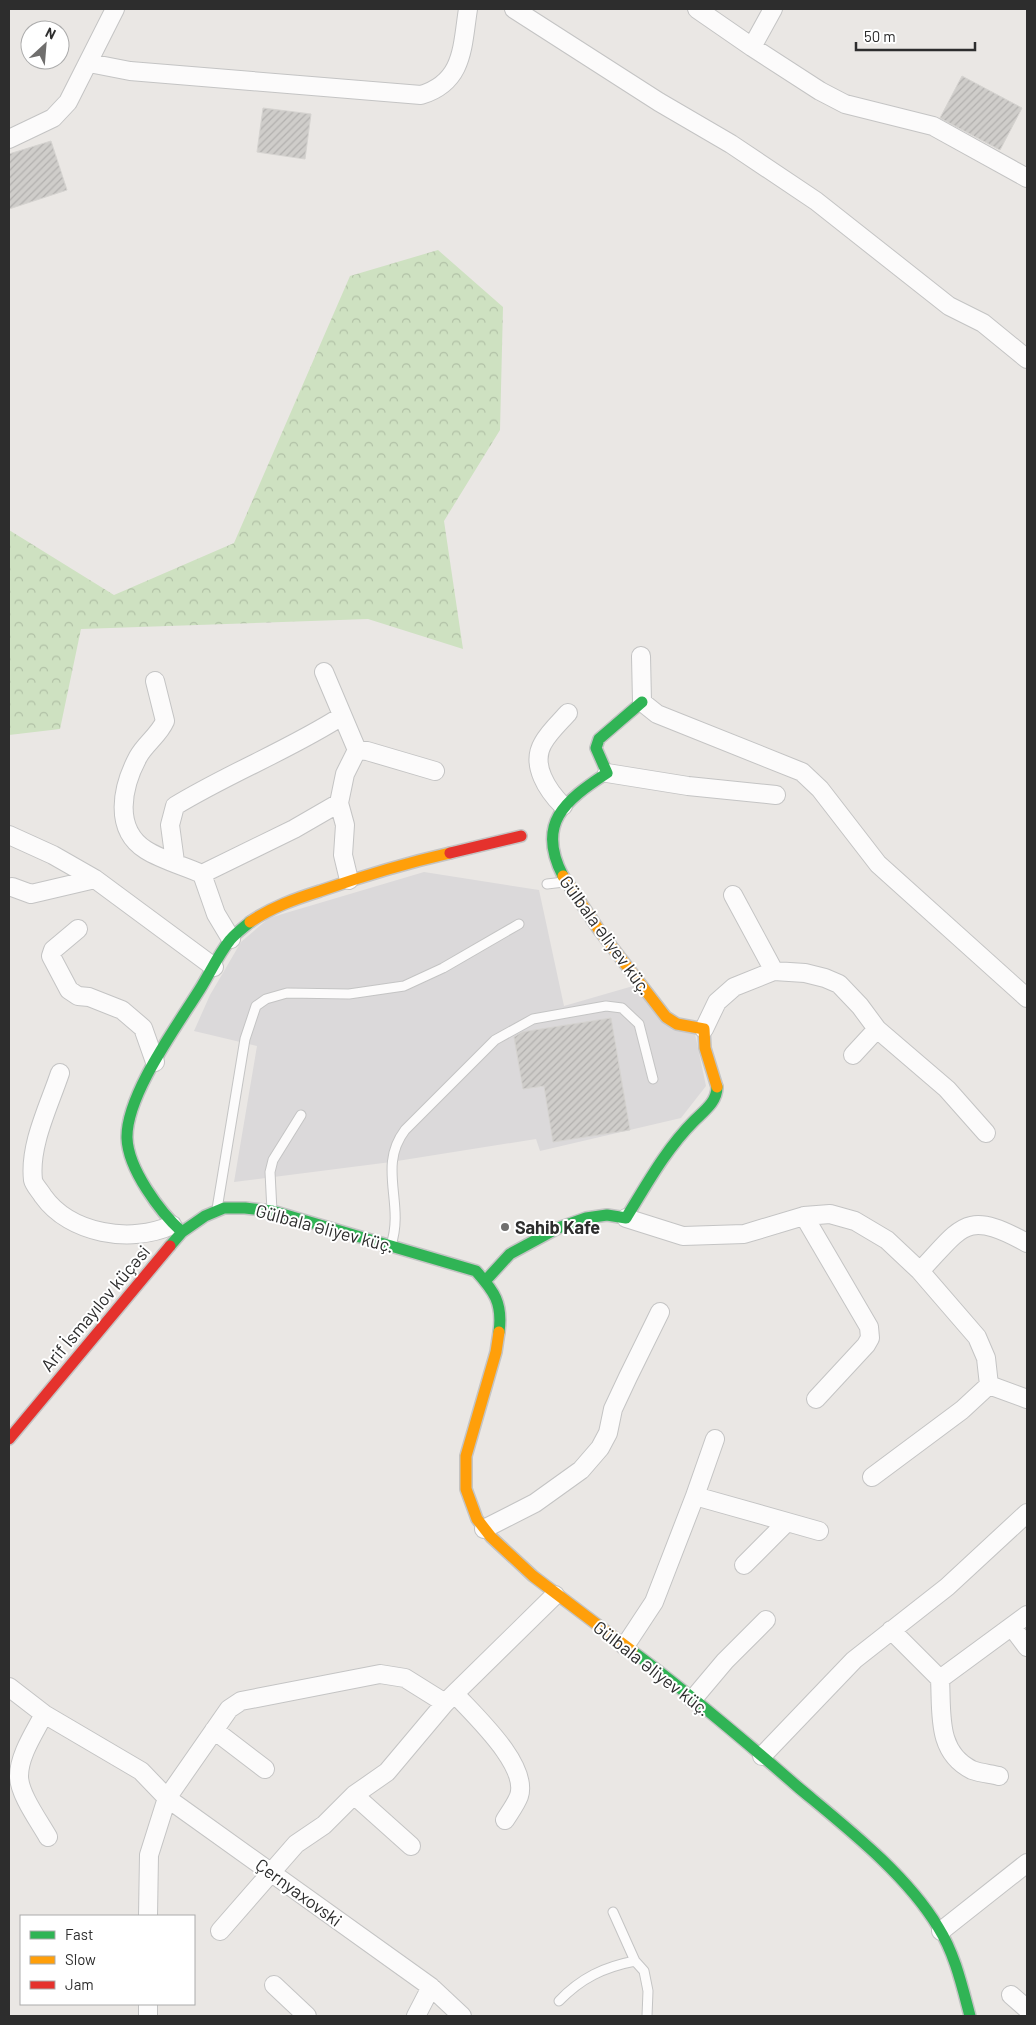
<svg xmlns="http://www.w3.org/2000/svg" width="1036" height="2025" viewBox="0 0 1036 2025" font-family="Barlow,sans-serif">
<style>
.industrial{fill:#dbd9da}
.forest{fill:url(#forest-crowns)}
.building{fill:url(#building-hatch);stroke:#d5d3d0}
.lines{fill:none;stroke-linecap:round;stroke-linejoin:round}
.lane-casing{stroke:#c4c4c4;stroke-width:11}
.street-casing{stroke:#c4c4c4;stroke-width:20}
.fast-casing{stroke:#c4c4c4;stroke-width:14}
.slow-casing{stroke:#c4c4c4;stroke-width:14}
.jam-casing{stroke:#c4c4c4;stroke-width:14}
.lane{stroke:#fcfbfb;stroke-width:9}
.street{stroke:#fcfbfb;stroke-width:18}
.fast{stroke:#30b455;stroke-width:11}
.slow{stroke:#ff9f0a;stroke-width:11}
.jam{stroke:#e5322d;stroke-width:11}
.poi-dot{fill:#6f6e6d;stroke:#fff;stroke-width:2}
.labels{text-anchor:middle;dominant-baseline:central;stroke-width:4;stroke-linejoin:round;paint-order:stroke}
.street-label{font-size:18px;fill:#2d2d2d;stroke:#fff}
.poi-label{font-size:18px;font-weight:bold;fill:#2d2d2d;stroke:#fff;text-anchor:start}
</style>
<defs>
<pattern id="forest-crowns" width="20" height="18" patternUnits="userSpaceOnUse" patternTransform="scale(1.25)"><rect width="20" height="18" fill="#cee1c1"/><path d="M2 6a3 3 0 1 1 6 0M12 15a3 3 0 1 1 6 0" fill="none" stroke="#b1c1a6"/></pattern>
<pattern id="building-hatch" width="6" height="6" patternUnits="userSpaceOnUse" patternTransform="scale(1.25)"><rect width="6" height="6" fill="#cfcdca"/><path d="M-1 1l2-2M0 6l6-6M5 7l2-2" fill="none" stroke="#b2b0ae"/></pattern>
</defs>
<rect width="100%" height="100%" fill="#eae7e4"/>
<path class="industrial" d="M424,872L539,890L564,1006L640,984L695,1034L706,1086L681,1118L540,1151L536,1139L391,1162L234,1182L257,1046L194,1031L210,995L241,942L269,918Z"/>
<path class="forest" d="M438,250L503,307L500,430L444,521L463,649L368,619L81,629L60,729L9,735V530L114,595L234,543L350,276Z"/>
<path class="building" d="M962,76L1022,108L1000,150L940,118Z
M263,108L311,114L305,159L257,152Z
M51,141L67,190L9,209V154Z
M611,1018L630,1130L553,1142L544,1086L523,1089L514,1037L522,1032Z"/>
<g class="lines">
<defs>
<path id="lane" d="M547,884L564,882
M217,1209L245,1039L256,1006L266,999L287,993L349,994L404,986L443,968L519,924
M272,1211L270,1172L273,1160L301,1115
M391,1245C405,1203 377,1167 405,1130L495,1040L533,1019L606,1006L622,1008L639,1024L653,1079
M613,1912L635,1961L644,1971L648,1991L647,2016
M559,2001C581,1978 604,1967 635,1961"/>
<path id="street" d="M514,9L659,102L731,144L816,201L949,306L983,323L1027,359
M697,9L752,47L820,91L845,104L933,126L1027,178
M752,47L773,9
M89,63L130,71L421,95C464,82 462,47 468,9
M9,139L53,118L68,102L115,9
M641,656L642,702L657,714L802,772L820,789L878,864L1027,998
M324,672L357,750
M155,681L165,721C159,735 145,744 138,757C122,787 113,829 146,850C162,860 184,866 202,874L216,914L231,939
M607,773L688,786L776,795
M563,806C548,791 530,765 543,743C549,732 560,722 568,713
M9,835L53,855L95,879L214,967
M175,862L170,825L175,806C229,773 289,750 342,716
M202,874L294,829L339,803
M349,880L343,855L345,825L339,803L345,774L357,750L367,751L435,771
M12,887L31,894L95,879
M733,895L774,971
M78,929L53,950L51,956L69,990L78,996L89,997L122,1010L143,1028L155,1062
M704,1029L717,1002L734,987L774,971L805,973L825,978L839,984L860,1006L877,1029L947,1089L986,1133
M853,1055L877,1029
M60,1073C49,1106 29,1145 33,1180C34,1185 40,1191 43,1196C70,1234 131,1244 172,1225
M804,1216L869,1327L870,1338L866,1345L816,1399
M626,1218L683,1236L744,1234L804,1216L830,1214L855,1221L887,1240L920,1271L977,1337L986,1358L989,1385L1027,1399
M920,1271C963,1226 965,1209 1027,1243
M872,1477L962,1410L989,1385
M695,1496L715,1439
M484,1529L535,1503L581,1470L600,1448L608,1433L613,1409L628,1377L660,1312
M744,1565L787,1522
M1012,1627L1027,1647
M891,1630L940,1679C942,1713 936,1752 972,1770C980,1773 991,1774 999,1776
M625,1646L654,1602L695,1496L819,1531
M940,1679L1027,1615
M9,1687L44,1714L141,1771L167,1798L431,1987L462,2016
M455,1694C474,1715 529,1765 519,1796C516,1804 510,1812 505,1820
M693,1699L725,1661L766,1620
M44,1714C35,1732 19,1755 19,1776C19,1794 39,1821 48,1837
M214,1730L265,1769
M762,1756L854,1660L947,1587L1027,1513
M354,1795L387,1772L445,1703L555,1595
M148,1916L149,1855L167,1798L229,1709L241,1701L380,1674L405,1678L445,1703
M220,1931L296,1844L324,1825L354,1795L411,1846
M941,1931L1027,1863
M274,1985L307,2016
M1011,1995L1027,2009
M148,2016V2004
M416,2016L431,1987"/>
<path id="fast" d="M563,876C536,824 564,801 607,773L596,748L599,739L642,702
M182,1232C160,1212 128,1169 127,1138C126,1095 177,1026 200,989C210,973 218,955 230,940C236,933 243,928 250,922
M170,1246L182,1232L205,1216L224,1208H245L272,1211L476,1271C494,1291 503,1303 499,1332
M487,1279L510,1254L558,1228L586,1218L607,1215L626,1218C647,1184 666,1149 694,1121C704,1111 717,1102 717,1087
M632,1651C690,1694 745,1741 799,1788C847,1828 906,1874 938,1927C955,1954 962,1986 970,2016"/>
<path id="slow" d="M563,876L599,930L666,1017L677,1024L704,1029L705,1048L717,1087
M250,922C272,907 295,899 320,891C363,876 406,863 450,853
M499,1332L496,1352L466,1456V1489L477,1519L491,1537L533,1576L632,1651"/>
<path id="jam" d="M450,853L521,836
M9,1439L170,1246"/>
</defs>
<use href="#lane" class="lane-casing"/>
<use href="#street" class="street-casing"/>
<use href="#fast" class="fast-casing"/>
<use href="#slow" class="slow-casing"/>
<use href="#jam" class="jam-casing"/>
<use href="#lane" class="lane"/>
<use href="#street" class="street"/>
<use href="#fast" class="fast"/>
<use href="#slow" class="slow"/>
<use href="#jam" class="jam"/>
</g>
<circle class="poi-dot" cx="505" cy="1227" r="5"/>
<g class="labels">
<g class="street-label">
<text transform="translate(606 935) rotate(54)">Gülbala Əliyev küç.</text>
<text transform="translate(325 1228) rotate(15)">Gülbala Əliyev küç.</text>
<text transform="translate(95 1308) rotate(-50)">Arif İsmayılov küçəsi</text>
<text transform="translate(652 1668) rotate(38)">Gülbala Əliyev küç.</text>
<text transform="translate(299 1892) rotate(36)">Çernyaxovski</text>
</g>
<g class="poi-label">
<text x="515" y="1227">Sahib Kafe</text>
</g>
</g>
<rect width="1036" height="2025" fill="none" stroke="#2d2d2d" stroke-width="20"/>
<rect x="20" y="1915" width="175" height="90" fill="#ffffff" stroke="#ababab"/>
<rect x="30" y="1931" width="25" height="8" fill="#30b455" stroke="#ababab"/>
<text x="65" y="1940" font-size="15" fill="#2d2d2d">Fast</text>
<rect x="30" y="1956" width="25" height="8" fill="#ff9f0a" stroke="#ababab"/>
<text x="65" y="1965" font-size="15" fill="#2d2d2d">Slow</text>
<rect x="30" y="1981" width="25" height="8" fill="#e5322d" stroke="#ababab"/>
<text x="65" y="1990" font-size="15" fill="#2d2d2d">Jam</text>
<g transform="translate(45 45) rotate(26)"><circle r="24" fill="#ffffff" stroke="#ababab"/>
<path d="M0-4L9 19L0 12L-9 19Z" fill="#6f6e6d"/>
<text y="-8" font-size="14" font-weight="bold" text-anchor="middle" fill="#2d2d2d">N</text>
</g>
<path d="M856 42v8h119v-8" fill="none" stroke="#2d2d2d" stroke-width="2.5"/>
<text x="864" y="42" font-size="15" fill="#2d2d2d" stroke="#ffffff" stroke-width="4" paint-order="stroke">50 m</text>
</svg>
